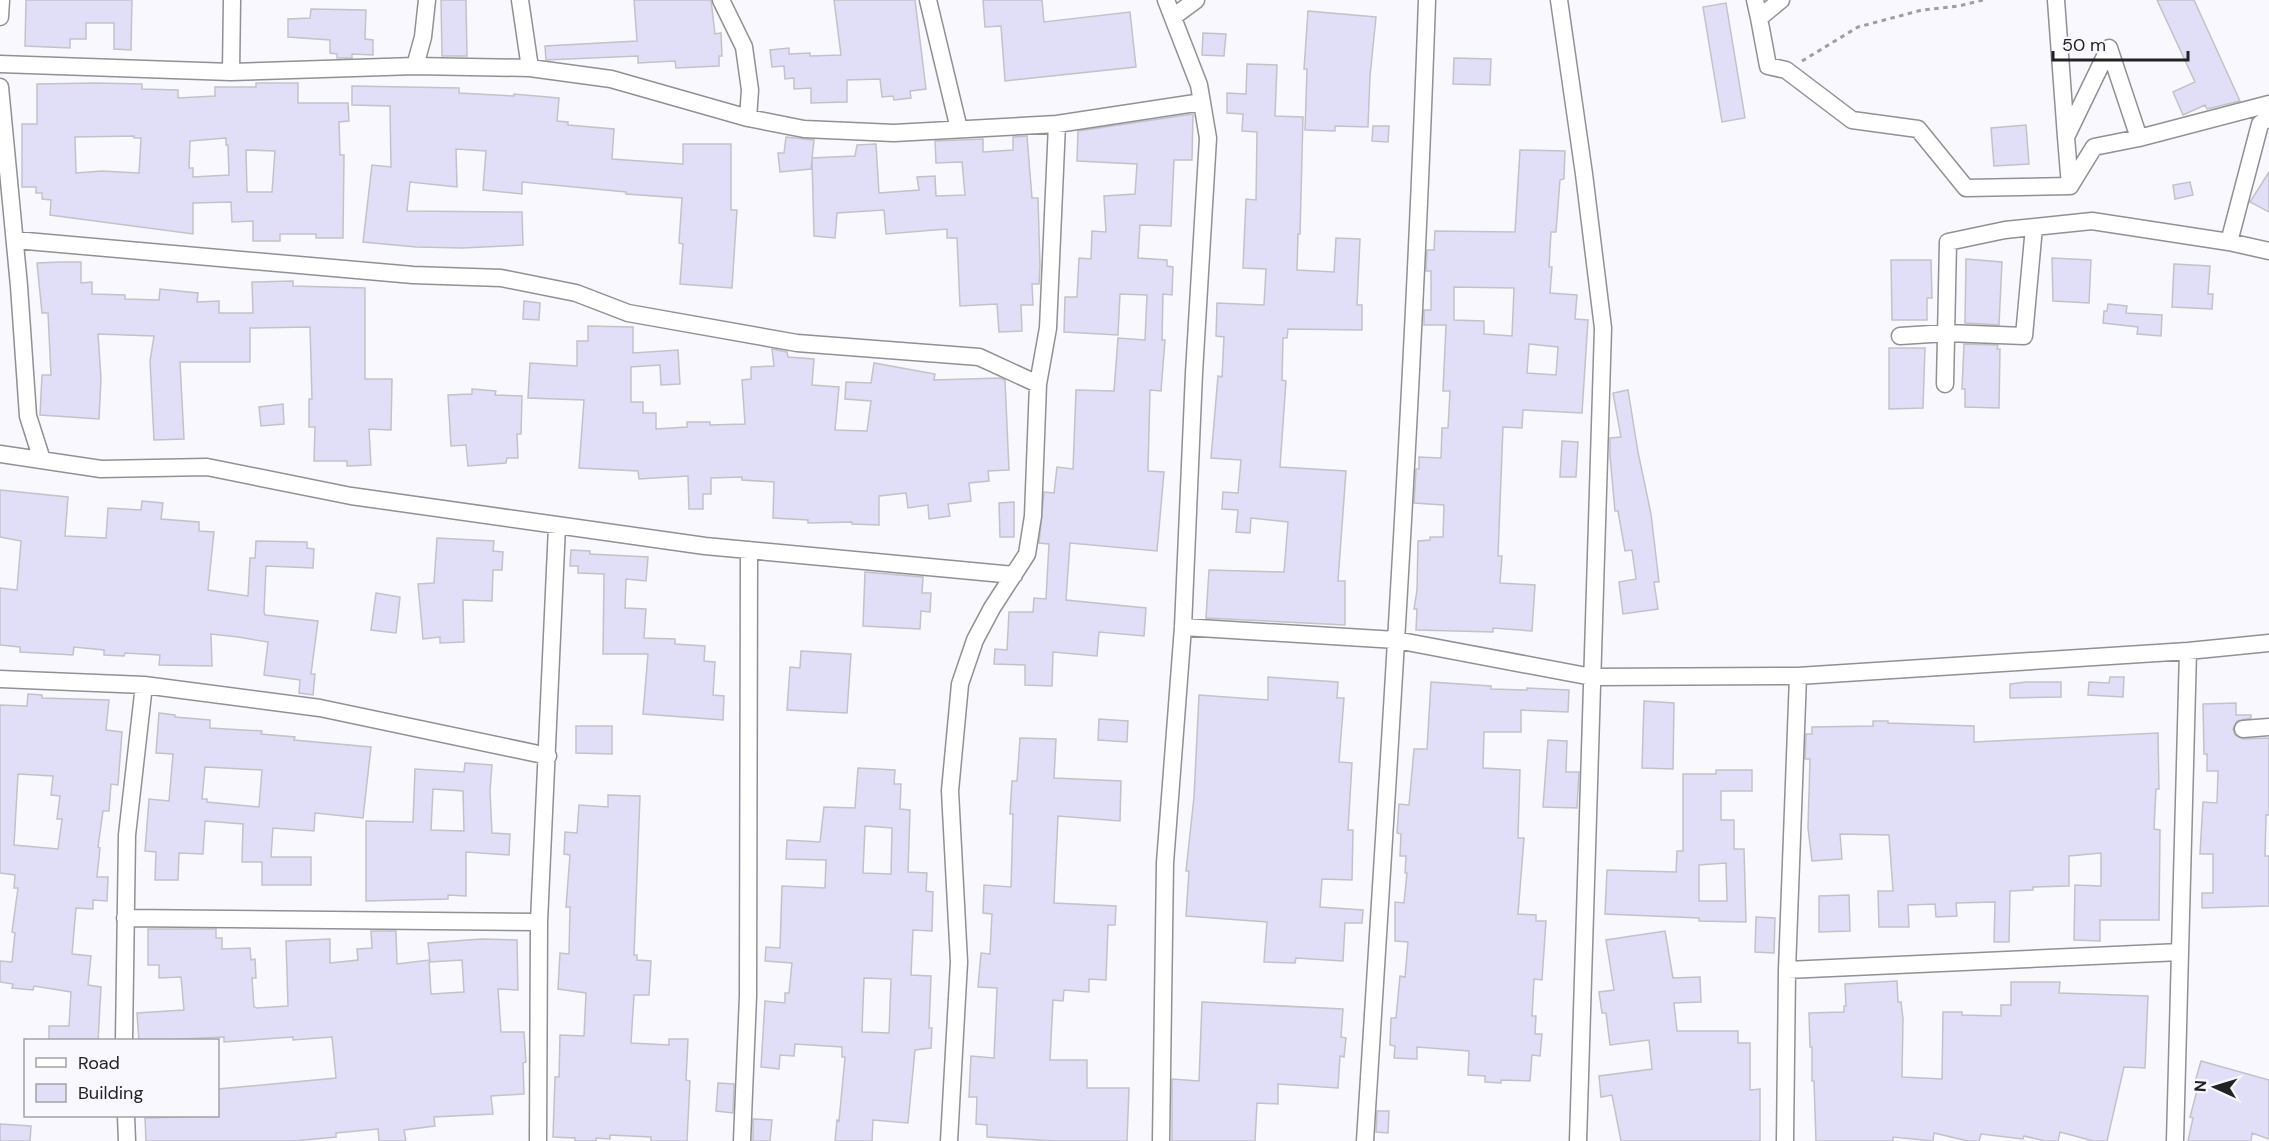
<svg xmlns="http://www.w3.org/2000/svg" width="2269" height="1141" viewBox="0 0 2269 1141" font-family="'DM Sans',sans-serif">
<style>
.building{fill:#e1def8;stroke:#c2c2c7;stroke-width:1.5;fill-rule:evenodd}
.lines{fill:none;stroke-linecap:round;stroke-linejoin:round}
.minor-casing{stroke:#909095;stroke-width:19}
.path{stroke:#9d9ea2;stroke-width:3;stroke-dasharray:4.5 4.5;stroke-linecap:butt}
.minor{stroke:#fff;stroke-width:16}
</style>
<rect width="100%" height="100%" fill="#f8f8fe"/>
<path class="building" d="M26,0H132L131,50L114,49V23H86V39H70V48L25,46Z
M441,0H466L467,56H442Z
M634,0H711L715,34L721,33L722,56H719V66L676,68L675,61L638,63V56L546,60L545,46L637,41Z
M834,0H915L926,89L910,91L911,98L894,100L893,96L882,97L880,79L847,80V102L811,103V88L794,89V78L785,79L784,66L772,67L770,50L789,48V54L810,53V56L841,55Z
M983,0H1042L1044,22L1130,12L1136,67L1005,81L1001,26L985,27Z
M2157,0H2194L2240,101L2207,109L2205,105L2183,115L2173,92L2195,82Z
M1726,3L1745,118L1722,122L1703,7Z
M311,9L366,10L365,39L373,40V55L352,54V58H337V54L330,53V40L288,37V19L310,18Z
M1308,11L1376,17L1370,76L1368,127L1335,126V131L1305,130L1307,69H1304Z
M1203,33L1226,34L1224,56L1202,55Z
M1454,58L1491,59L1490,85L1453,84Z
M1247,64L1277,65L1275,116L1303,117L1300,234H1298L1297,270L1334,272L1336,238L1360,239L1357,305H1362V330L1288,329L1287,338H1283L1282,380L1286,381L1280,467L1346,471L1338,581H1345V625L1206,618L1209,570L1284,572L1288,522L1251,518L1250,533L1236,532L1238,510L1222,509L1223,492L1238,493L1241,460L1211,458L1218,376L1222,377L1224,337L1216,336L1217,303L1264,305L1266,269L1243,268L1246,199L1256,200L1257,132L1242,131L1243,114L1227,113V93L1246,94Z
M95,83L142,84V89L178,90V98L215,96V87H256V83H298V103H348L349,121L339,122L340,155H344L343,238H316V234H280V241H253V221L232,222L231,202L193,203V234L50,215L51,200L42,199V193H36V187H22V124H37V84ZM134,136V138H141L139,173L102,171L76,173L75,137ZM226,138V145H228L229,175L193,177V168H189L190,141ZM246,150L275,151L272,192H247Z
M352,86L459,88V93L514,96V94L559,98L557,121L568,122V125L614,129L612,159L683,164V144H731V210H737L732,288L680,284L683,244L679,243L682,198L626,194V192L522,182V194L483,190L486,151L456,149L457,187L410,182L407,211L522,212L523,245L463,248L416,247L363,242L372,165L391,167L390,106L352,105Z
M1193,114L1192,160H1174L1171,226L1140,225L1138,258L1167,260V266L1173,267L1172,295L1163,294L1162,340H1165L1161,391L1150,390L1148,471L1164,472L1157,551L1070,543L1066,600L1146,608L1144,636L1099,632L1097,656L1053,652L1052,686L1025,685V665L994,664L995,649L1007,650L1009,612H1033L1034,598L1046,599L1049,544L1039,543L1044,492L1054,493L1057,467L1073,469L1076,390L1114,391L1118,338L1145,340L1147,295L1120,294L1118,335L1064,332L1065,297H1077L1079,258L1091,259L1092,231L1106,232L1104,196L1135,194L1137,164L1077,161L1078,131Z
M2026,125L2029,164L1994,166L1991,128Z
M1373,126H1389L1388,142L1372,141Z
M1027,136L1032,198H1038L1040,266L1039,284H1032L1033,305H1021L1022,331L999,332L997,304L960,306L957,238H947V229L886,234L884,210L837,213L835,238L814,236L812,158L855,156L857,145L876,144L879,193L919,190L917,177L935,176L936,196L965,195L962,162L936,163L935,141L983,139V152L1013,150V137Z
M786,137L814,140L811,169L780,172L778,153H784Z
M1520,150L1565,151L1564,179L1560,180L1556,232H1551L1549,267H1552L1550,293L1577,295L1575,319L1588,320L1582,413L1523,410L1522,428L1503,427L1498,556H1502L1500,583L1535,585L1532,631L1493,628V632L1416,630L1417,609H1414L1417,590L1418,541L1430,540V537H1443L1444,505L1414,503L1416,469H1419V457L1441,458L1442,428H1448L1450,391H1443L1446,325H1424V310H1431V271H1426L1427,250H1434L1435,231L1515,232ZM1454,287L1514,288L1512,336L1484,334V321L1454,320ZM1529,344L1558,347L1556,375L1527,373Z
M2269,172V212L2250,202Z
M2190,182L2193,195L2175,199L2173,185Z
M2052,258L2091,260L2089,303L2053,301Z
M1966,259L2002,262L1999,325L1965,323Z
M1891,260H1931L1932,298H1927V320H1892Z
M61,262H81V283L92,282V294L125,295V299L159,300L160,289L198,293L197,302L219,301V313H253L252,282L293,281V286L365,288V379H392L391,430L369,429L371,465L347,466V461H314L315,427H309V399H312L310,327L250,328V362H180L184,439L154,440L150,361L154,336L98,334L101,378L99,419L40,415L42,375H51L48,313H42L37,263Z
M2174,264L2210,266L2208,294H2213L2212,309L2172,307Z
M524,301L540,303L539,320L523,319Z
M2108,304L2127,306L2126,313L2162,315L2161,336L2137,334L2138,327L2103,323L2104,311H2107Z
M588,326L633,327V353L678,350L680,384L661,385L660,365L631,367V402H643V413H656V429L687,427V422H710V425L745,424L742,380L751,379V367L774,366L772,349L787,352L788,357L814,359L812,385L839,387L835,430L867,431L871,401L845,399L846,382L871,383L874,363L935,374L934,380L1000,378L1005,380L1009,470L988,471L989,481L969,483L971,501L948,504L950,516L929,519L928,505L908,508L906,493L879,496V525L852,524V522L808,523V520L773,518L774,482L742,480V477L711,478V494H703V509H689L688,476L639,479L638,471L579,468L584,400L528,398L530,363L577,366V341H588Z
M1964,344L1998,345L1997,349H2000L1999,408L1965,407V389H1962Z
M1889,348H1925L1923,408L1889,409Z
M472,389L496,391L495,395L522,396L521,434H517L518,458H507L506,463L468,466L466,445L451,446L448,395L472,394Z
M1628,390L1638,452L1651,514L1659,582H1654L1658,609L1623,614L1619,582L1636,579L1632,550L1625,551L1618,511H1615L1610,456V438L1621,437L1613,393Z
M283,404L284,424L261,426L259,407Z
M1562,441L1578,442L1576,477H1560Z
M0,490L68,497L65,536L106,538L108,508L141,510L142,501L163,503L161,519L199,522V531L214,532L208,590L248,596L250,558H255L256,541L307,542V548L314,549L313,568L266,566L264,612L265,615L318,621L311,674H315L313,695L299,693L300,680L264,675L268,642L238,637L211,634L212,666L159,665L160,655L125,653L124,656L104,655V650L74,647L73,655L20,652V647L0,645V588L17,590L21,541L0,537Z
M1014,502V537H1000L999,503Z
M437,538L494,541L493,551L503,552L502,570H493L492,601L463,600L464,642L440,643V637L423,639L418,584L434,583Z
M571,550L590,551V554L648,557L646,581L626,579L625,608L646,609L644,638L675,639V644L705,646L704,661L715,662L713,695L724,696L723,720L643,714L648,654H603L604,574L578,573V566H570Z
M865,572L923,577L922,593H931L930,612L921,611L920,629L863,626Z
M376,593L400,597L396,633L371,630Z
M801,651L851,654L847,713L787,710L790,667L800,668Z
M1268,677L1338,682L1337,698H1344L1339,762L1352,763L1348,830H1353L1352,880L1322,879L1320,907L1363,910L1362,923H1345L1343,961L1296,958L1295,963L1264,962L1267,922L1186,916L1189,871H1186L1194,797L1199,695L1268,700Z
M2110,677H2124L2123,697L2088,695L2089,682L2109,683Z
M1431,682L1491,686V689L1527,690V688L1569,690L1568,712L1521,710V732H1484L1483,768L1520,770L1518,838H1524L1518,914L1536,915V921H1546L1542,980L1534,979L1532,1016H1536L1535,1034H1542L1540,1056L1532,1055L1530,1081L1501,1080V1083L1485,1082V1076L1468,1075L1469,1051L1417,1047V1059L1394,1058L1395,1046L1390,1045L1391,1018H1396L1400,976L1405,977L1408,942L1395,941V902L1404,903L1407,873H1405L1406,856H1400L1401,834L1397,833L1399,804L1409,805L1414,749H1427Z
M2026,682H2061V697L2010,698V684Z
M28,694L42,695V698L109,700L106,730L122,732L118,785L111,784L109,811H103L98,847L100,848L97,877H108L107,901L93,900V909L76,908L72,954L91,956L88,985L101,987L98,1041H49V1026H69L71,992L34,986L33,990L12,988L13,984L0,982V961L12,962L15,933L12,932L18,888H14L15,875L0,873V705L27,706ZM18,774L53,776L51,795L60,796L57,819H62L58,849L14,845Z
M1644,701L1674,703L1673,769L1642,768Z
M2236,703V715H2251V718L2237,721L2233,729L2235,735L2243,739L2269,738V815H2266L2265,856H2269V906L2202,908V893H2213V854H2200L2203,802L2217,803L2218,771H2207V754H2204L2203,704Z
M159,713L175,715V717L210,720V728L262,731L261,734L295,737L294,740L371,747L363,818L315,813L314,831L273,828L271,857H311V885H262V862H242L243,824L205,821L203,854L179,853L178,880H155L156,852L145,851L149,799L169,801L173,754L156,753ZM205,767L262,770L259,807L207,802V799H202Z
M1099,719L1128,721L1127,742L1098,740Z
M1873,721H1888V723L1974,726V742L2158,733L2159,789H2156L2154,829L2160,830L2159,920H2100V941L2074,940L2075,885L2101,886V853L2069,856V886L2033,887V890L2010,891L2009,942H1994L1995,902L1956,903L1957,916L1936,917L1935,904L1908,905L1909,927H1879L1878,891H1893L1889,835L1840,834L1842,859L1812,861L1808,828L1810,759H1805L1806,734H1812V727L1873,726Z
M576,726H612V754L576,753Z
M1020,738L1056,739L1054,778L1121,781L1120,821L1058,816L1054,903L1116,906L1115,925H1108L1106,980L1089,979V992L1064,990L1063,1001L1053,1000L1050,1060H1087V1088H1129L1127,1141H1054L987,1137V1125L976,1124L977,1097H969L971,1056L994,1058L997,988L978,987L981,953L990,954L992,914L983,913L984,885L1011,887L1013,814H1010L1012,781H1017Z
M1548,740L1567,741L1566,772H1579L1577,808L1543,807Z
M465,763L492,765L490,791L492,833L510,834L509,855L466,852V896L448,895V899L366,901V821L413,822L415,769L464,772ZM433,789L463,791L464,831L431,830Z
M858,768L895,770L894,784H901L900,809L910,810L908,872L927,873L926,891L933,892L932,931L913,930L911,975L931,976L929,1028H932L931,1048L915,1050L908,1123L873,1120L872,1141H835L837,1120L839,1121L845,1057H842V1047L795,1044L794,1056L780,1055L779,1069L761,1067L765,1001L785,1003V993H789L792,963L765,961L766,947L780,948L782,886L825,888L826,860L786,859L787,840L820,842L824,807L855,808ZM865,826L892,828L891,874L863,873ZM864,978L891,979L889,1033L862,1032Z
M1716,770H1752V791H1721V820H1734V849H1744L1746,922L1699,921V918L1605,914L1607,870L1676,872L1677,851H1683V774H1716ZM1726,863L1727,901H1699V865Z
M608,795L640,796L634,955H637V960L651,961L649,995H634L631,1043L669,1045V1039H688L686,1080L690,1081L687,1141H651V1137L610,1135V1139L596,1138V1141H575V1138L553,1137L555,1077H559L560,1035L584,1036L586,993L558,989L560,953L569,954L570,907H566L570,855L564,854L565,832L577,833L579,805L608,807Z
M1849,895L1850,931L1819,932V896Z
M1756,917L1775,918L1774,953L1755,952Z
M148,929H216V938H222V949L250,948L251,960L255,959L256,978H252L253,993L254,1007L257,1008L288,1006L286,941L330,939V963L358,960L357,949L372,948L371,931H396L397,964L429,960L431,994L464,992L462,960L430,962L428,943L481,939L517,940L518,990L498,989L501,1032H524L526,1062L523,1063L524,1094L491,1096L493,1114L434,1117L435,1126L404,1130L406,1141H379L378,1129L336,1133V1137L294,1141H146L145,1118L218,1116V1089L336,1078L332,1037L293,1040V1037L224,1042V1037L139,1041L137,1013L184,1010L181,977L159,978V965H148Z
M1665,931L1673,978L1700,977L1701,1002L1674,1003L1677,1031H1738V1043H1750V1090L1760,1089V1141H1621L1612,1095L1601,1097L1599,1076L1652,1069L1649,1040L1610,1045L1606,1013H1602L1599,992L1614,990L1606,940Z
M1897,981L1898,1002H1901L1903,1019L1902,1077L1942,1079L1943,1012H1962V1015L2001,1016V1005H2011V982H2060L2059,993L2148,996L2145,1068L2124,1067L2107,1141H2093L2060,1132L2058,1141H2045L2024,1136L2023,1139L1981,1134L1979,1141H1968L1934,1133L1933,1141L1893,1137V1141H1816L1814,1081H1812V1047H1810L1809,1013L1844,1012V1006H1846L1845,984Z
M1202,1002L1343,1009L1341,1037L1346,1038L1344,1057L1340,1056L1338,1088L1278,1084V1104L1257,1103L1255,1141H1172V1079L1199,1081Z
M2201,1061L2269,1080V1139L2252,1133L2251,1141H2188L2193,1118L2190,1117L2199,1083L2195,1082Z
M718,1083L734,1084L733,1113L716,1111Z
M1377,1111H1389L1388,1133L1376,1132Z
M753,1119L772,1120L770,1141H753Z
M0,1124L31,1126L30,1141H0Z"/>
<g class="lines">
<defs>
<path id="minor" d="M520,0L530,68
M721,0L744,47L750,90L748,118
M928,0L959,129
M1559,0L1584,174L1603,328L1578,1141
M1755,0L1759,18
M1781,0L1759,18L1768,66L1786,70L1852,120L1918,129L1966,188L2070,186L2094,147L2139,138L2269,104
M2056,0L2066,137
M0,17L1,0
M1173,17L1196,0
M0,64L231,72L415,66L530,68L611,79L748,118L804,129L894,133L1057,124L1202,102
M415,66L423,37L427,0
M231,72L232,0
M0,87L19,286L28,416L42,460
M2070,186L2066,137L2109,48L2139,138
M15,240L413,275L501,278L576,293L628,313L797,343L979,357L1038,384
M2229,242L2269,251
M1900,336L1947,333L2024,336L2034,227
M1945,384L1948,242L2005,230L2092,221L2229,242L2260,124L2269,117
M0,454L101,469L207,467L351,496L705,546L1014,575
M1183,627L1396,640L1592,677L1798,676L2188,651L2269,643
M0,679L144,685L320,708L548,756
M2243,729L2269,727
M125,918L539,922
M1787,970L2180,952
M124,1040L127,835L144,685
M126,1116L127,1141
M538,1141L539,922L557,526
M742,1141L748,996L749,550
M949,1141L959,962L950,791L960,684L975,640L992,608L1027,554L1033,516L1038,384L1048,328L1057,124
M1161,1141L1165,863L1183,627L1194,373L1208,138L1199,85L1166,0
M1365,1141C1389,761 1414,381 1427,0
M1785,1141L1787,970L1798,676
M2175,1141L2188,651"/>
</defs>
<use href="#minor" class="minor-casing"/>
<path class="path" d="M1802,61L1858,27L1922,10L1959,6L1983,0"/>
<use href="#minor" class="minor"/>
</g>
<rect x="24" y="1039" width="195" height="78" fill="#f8f8fe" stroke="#a2a3a7" stroke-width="1.5"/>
<rect x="36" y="1058" width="30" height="9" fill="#ffffff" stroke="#a2a3a7" stroke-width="1.5"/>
<text x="78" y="1069" font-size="18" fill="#222324">Road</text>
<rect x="36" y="1084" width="30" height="18" fill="#e1def8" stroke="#a2a3a7" stroke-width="1.5"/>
<text x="78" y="1099" font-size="18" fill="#222324">Building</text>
<g transform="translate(2215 1087) rotate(274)" stroke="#f8f8fe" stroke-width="4.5" paint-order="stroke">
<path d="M0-4.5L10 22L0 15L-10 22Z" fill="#222324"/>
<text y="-9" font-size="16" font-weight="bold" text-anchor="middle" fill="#222324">N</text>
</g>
<path d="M2053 51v9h135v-9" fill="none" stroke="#222324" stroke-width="3"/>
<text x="2062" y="51" font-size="18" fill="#222324" stroke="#f8f8fe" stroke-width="4.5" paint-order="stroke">50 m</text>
</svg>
